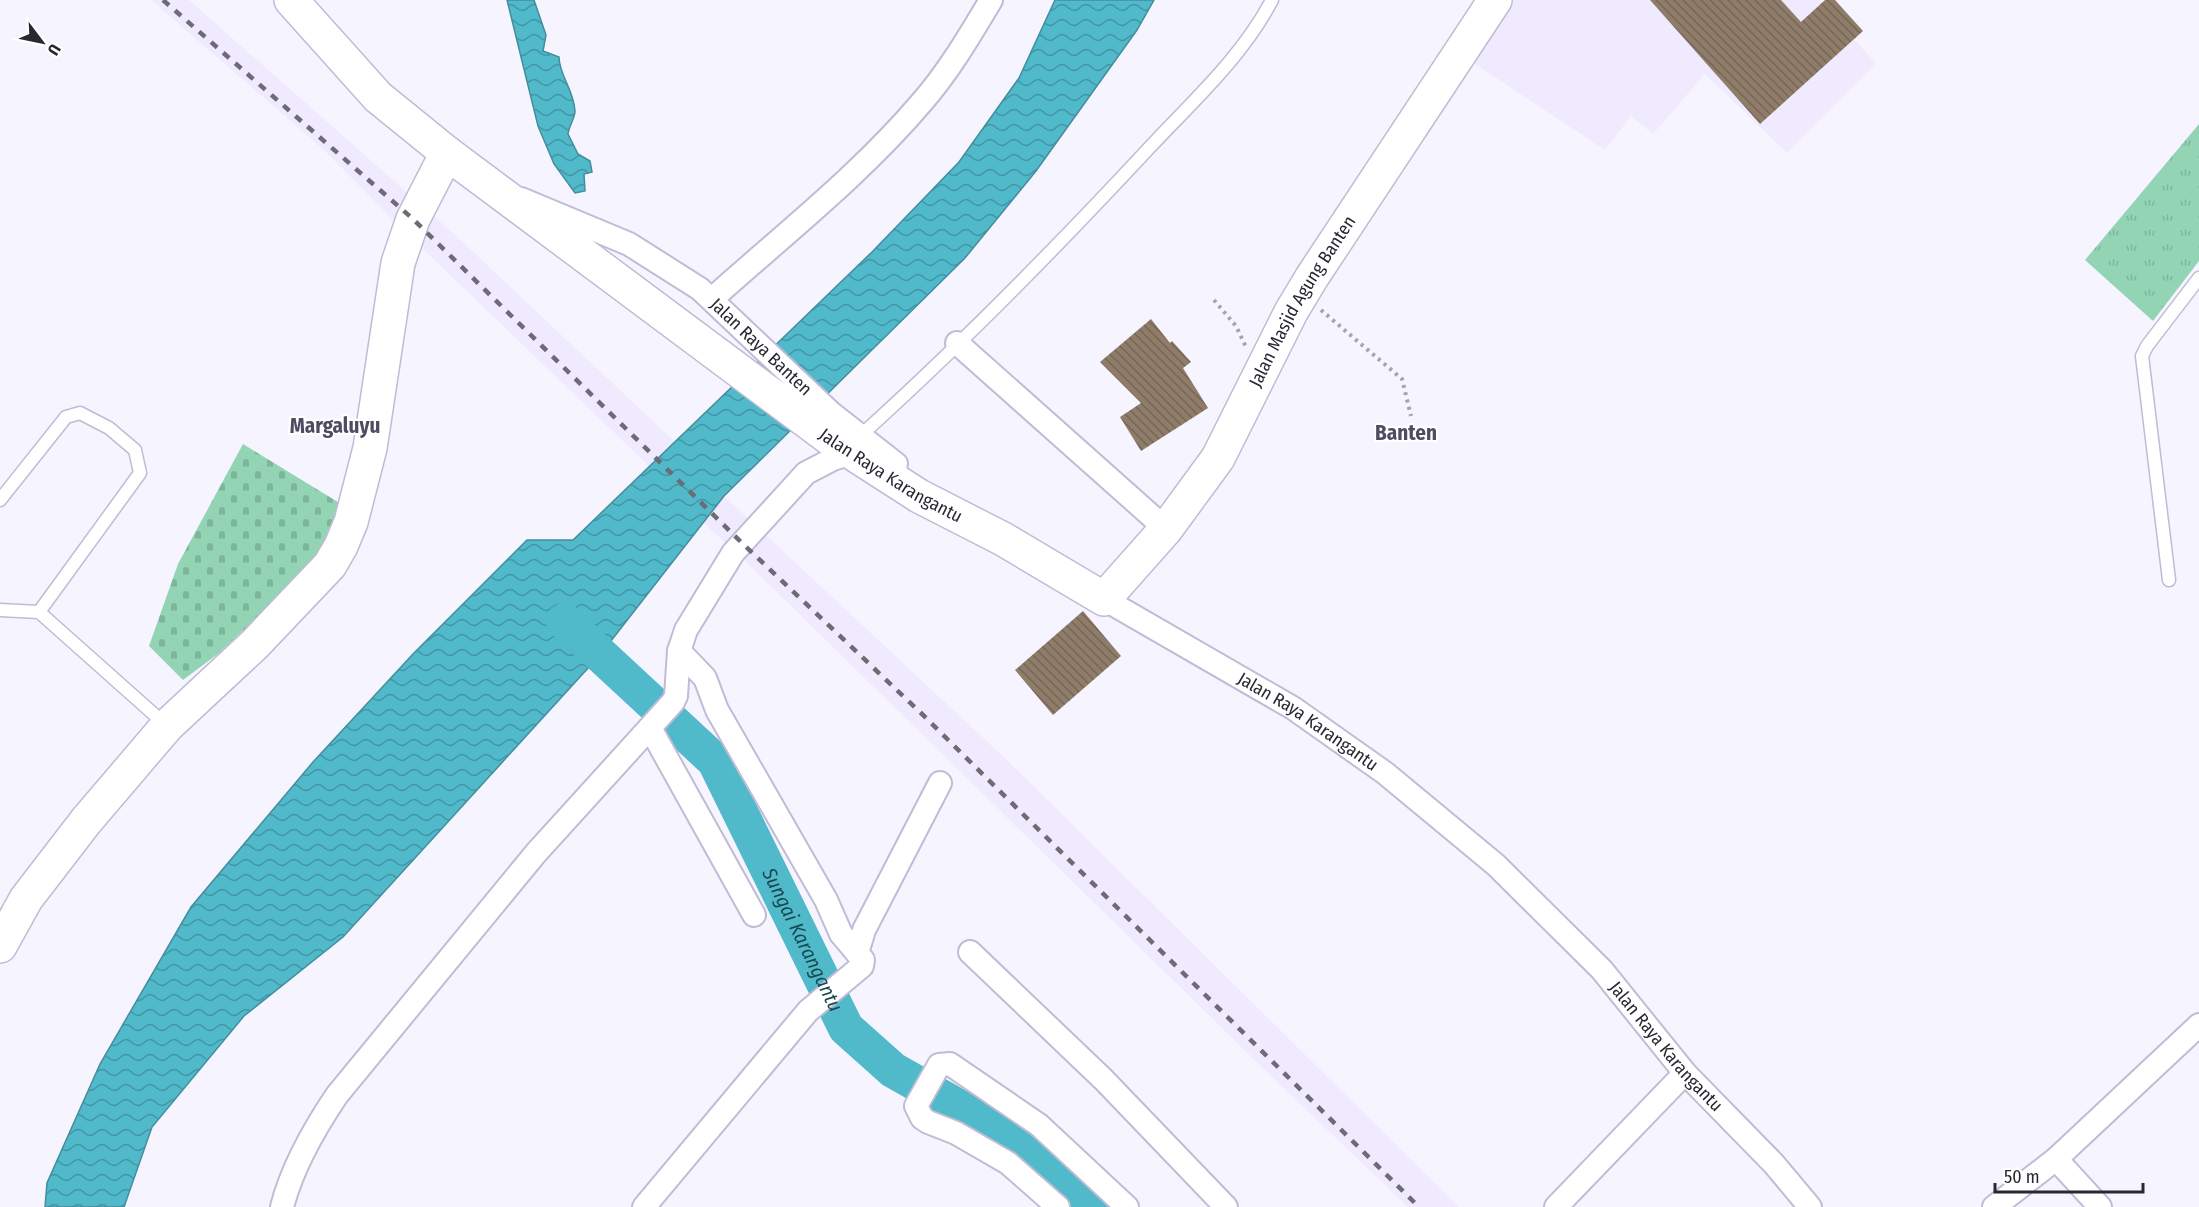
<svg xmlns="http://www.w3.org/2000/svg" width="2199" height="1207" viewBox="0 0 2199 1207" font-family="'Fira Sans Condensed',sans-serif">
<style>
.built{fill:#efeafe}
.grass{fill:url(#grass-tufts)}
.cemetery{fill:url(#cemetery-stones)}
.water{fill:url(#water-waves);stroke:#448d9c;stroke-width:1.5}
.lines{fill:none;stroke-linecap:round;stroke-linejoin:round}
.river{stroke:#50b9ca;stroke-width:36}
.building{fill:url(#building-back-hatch)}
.lane-casing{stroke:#c1bbd5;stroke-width:15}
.street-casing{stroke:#c1bbd5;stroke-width:26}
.secondary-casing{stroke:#c1bbd5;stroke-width:36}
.primary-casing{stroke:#c1bbd5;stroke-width:36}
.path{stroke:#a5a3ae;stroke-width:4;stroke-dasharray:3 4.5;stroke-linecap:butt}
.lane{stroke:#fff;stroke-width:12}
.street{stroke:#fff;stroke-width:22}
.secondary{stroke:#fff;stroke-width:33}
.primary{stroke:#fff;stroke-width:33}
.rail{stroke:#6d6b75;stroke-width:4.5;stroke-dasharray:8 8;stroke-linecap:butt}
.labels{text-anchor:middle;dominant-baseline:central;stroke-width:4.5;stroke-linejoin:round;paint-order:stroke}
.street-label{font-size:18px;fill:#292731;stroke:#fff}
.water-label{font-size:20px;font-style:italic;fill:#19484f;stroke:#fff}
.quarter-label{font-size:21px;font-weight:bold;fill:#504b61;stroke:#fff}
</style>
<defs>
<pattern id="grass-tufts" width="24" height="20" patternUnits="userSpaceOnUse" patternTransform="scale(1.5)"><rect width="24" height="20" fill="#92d4b4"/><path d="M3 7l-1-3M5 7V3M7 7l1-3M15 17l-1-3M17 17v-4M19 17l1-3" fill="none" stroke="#7eb69b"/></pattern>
<pattern id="cemetery-stones" width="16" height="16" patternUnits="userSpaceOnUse" patternTransform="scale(1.5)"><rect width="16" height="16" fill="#92d4b4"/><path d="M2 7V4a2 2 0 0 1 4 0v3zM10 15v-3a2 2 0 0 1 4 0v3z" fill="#7eb69b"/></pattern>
<pattern id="water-waves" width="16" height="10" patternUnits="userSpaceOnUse" patternTransform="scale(1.5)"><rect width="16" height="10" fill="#50b9ca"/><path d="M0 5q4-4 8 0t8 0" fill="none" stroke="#4296a5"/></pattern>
<pattern id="building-back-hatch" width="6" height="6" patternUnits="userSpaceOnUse" patternTransform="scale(1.5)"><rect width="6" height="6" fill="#8f7d6a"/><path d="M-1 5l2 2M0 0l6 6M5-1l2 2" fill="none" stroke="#756658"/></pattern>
</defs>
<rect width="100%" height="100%" fill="#f6f4ff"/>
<path class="built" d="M151,0H189L453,233L674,441L649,466L400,227L323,149Z
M1480,0H1820L1876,64L1787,153L1705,74L1653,134L1631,116L1605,150L1448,46Z
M724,496L1008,761L1459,1207H1408L1273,1078L734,550L702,522Z"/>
<path class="grass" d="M2199,124V261L2153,321L2085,260Z"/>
<path class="cemetery" d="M243,444L346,507L329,550L219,653L183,680L149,646L178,564Z"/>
<path class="water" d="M507,0H534L546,35L543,51L559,57C559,75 574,90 575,111C575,118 569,126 568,134L578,154L590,161L592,172L584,174L585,191L575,193L554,164L538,126Z
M1055,0H1154L1137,30L1036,171L965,258L724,496L600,655L343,937L244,1016L152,1127L124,1207H45L47,1183L100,1064L191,907L313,762L413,654L527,540H573L872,252L959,162L1019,78Z"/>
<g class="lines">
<path class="river" id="s1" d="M564,621L715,761L846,1028L893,1070L1029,1147L1092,1207"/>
</g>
<path class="building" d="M1650,0H1781L1801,22L1825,0H1835L1863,31L1760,124Z
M1151,319L1170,343L1172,341L1191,362L1183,368L1208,408L1141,451L1120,417L1141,403L1100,362Z
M1083,611L1121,656L1053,715L1015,670Z"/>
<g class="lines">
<defs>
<path id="lane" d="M860,436C961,345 1057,247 1150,147C1193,101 1242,57 1272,0
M0,500L66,417L80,413L109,428L135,450L140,473L39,612
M2169,580L2142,356L2147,346L2199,278
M0,610L39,612L166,725"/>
<g id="street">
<path id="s2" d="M521,199L629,244L700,289L831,413L896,464"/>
<path d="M712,299C783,235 860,175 922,102C949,71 970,35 991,0"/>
<path d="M957,343L1166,529"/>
<path id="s3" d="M1104,599L1293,708L1385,773L1496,865L1602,970L1685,1073L1774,1164L1810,1207"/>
<path d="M679,651L705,678L717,710L826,900L841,934L857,953"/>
<path d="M650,728L754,915"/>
<path d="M970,952L1104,1080L1226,1207"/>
<path d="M2056,1159L2100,1207"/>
<path d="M282,1207C292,1168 314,1129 337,1095L536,853L673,702L676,696L679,651L686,630L733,553L806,473L833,459L851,453"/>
<path d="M644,1207L808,1011L862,966L863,960L857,953L864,930L940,783"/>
<path d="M1058,1207L1008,1163L956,1133L928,1122L922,1118L916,1106L939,1065L950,1064L1039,1125L1127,1207"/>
<path d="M1556,1207L1685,1073"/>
<path d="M1994,1207L2056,1159L2199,1025"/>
</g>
<g id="secondary">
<path id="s4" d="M447,153L832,440L919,496L1003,539L1104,599L1166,529L1218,458L1291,312L1312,277L1495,0"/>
</g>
<path id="primary" d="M0,946L26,899L86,821L167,726L255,644L330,565L341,546L351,522L370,448L398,263L413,219L447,153L378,97L291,0"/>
</defs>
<use href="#lane" class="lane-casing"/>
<use href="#street" class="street-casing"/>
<use href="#secondary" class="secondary-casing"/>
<use href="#primary" class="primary-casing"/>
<path class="path" d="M1214,300L1236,326L1246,347
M1321,310L1402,379L1411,416"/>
<use href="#lane" class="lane"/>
<use href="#street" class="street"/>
<use href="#secondary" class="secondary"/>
<use href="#primary" class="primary"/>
<path class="rail" d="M163,0L413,219L741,542L921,713L1419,1207"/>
</g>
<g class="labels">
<g class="street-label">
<text stroke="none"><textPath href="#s4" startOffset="1155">Jalan Masjid Agung Banten</textPath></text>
<text stroke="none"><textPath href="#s2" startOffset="285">Jalan Raya Banten</textPath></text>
<text stroke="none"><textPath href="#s4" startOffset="549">Jalan Raya Karangantu</textPath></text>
<text stroke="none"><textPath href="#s3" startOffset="238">Jalan Raya Karangantu</textPath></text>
<text stroke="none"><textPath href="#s3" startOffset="724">Jalan Raya Karangantu</textPath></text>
</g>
<g class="water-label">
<text stroke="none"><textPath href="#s1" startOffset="405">Sungai Karangantu</textPath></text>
</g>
<g class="quarter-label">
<text x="335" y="426">Margaluyu</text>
<text x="1406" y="433">Banten</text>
</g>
</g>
<g transform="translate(42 42) rotate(122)" stroke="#ffffff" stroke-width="4.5" paint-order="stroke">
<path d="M0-4.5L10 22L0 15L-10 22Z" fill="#292731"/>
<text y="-9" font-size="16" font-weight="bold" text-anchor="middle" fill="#292731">U</text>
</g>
<path d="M1995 1183v9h148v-9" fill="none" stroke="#292731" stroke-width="3"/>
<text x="2004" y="1183" font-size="18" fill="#292731" stroke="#ffffff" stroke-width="4.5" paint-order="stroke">50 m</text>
</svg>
